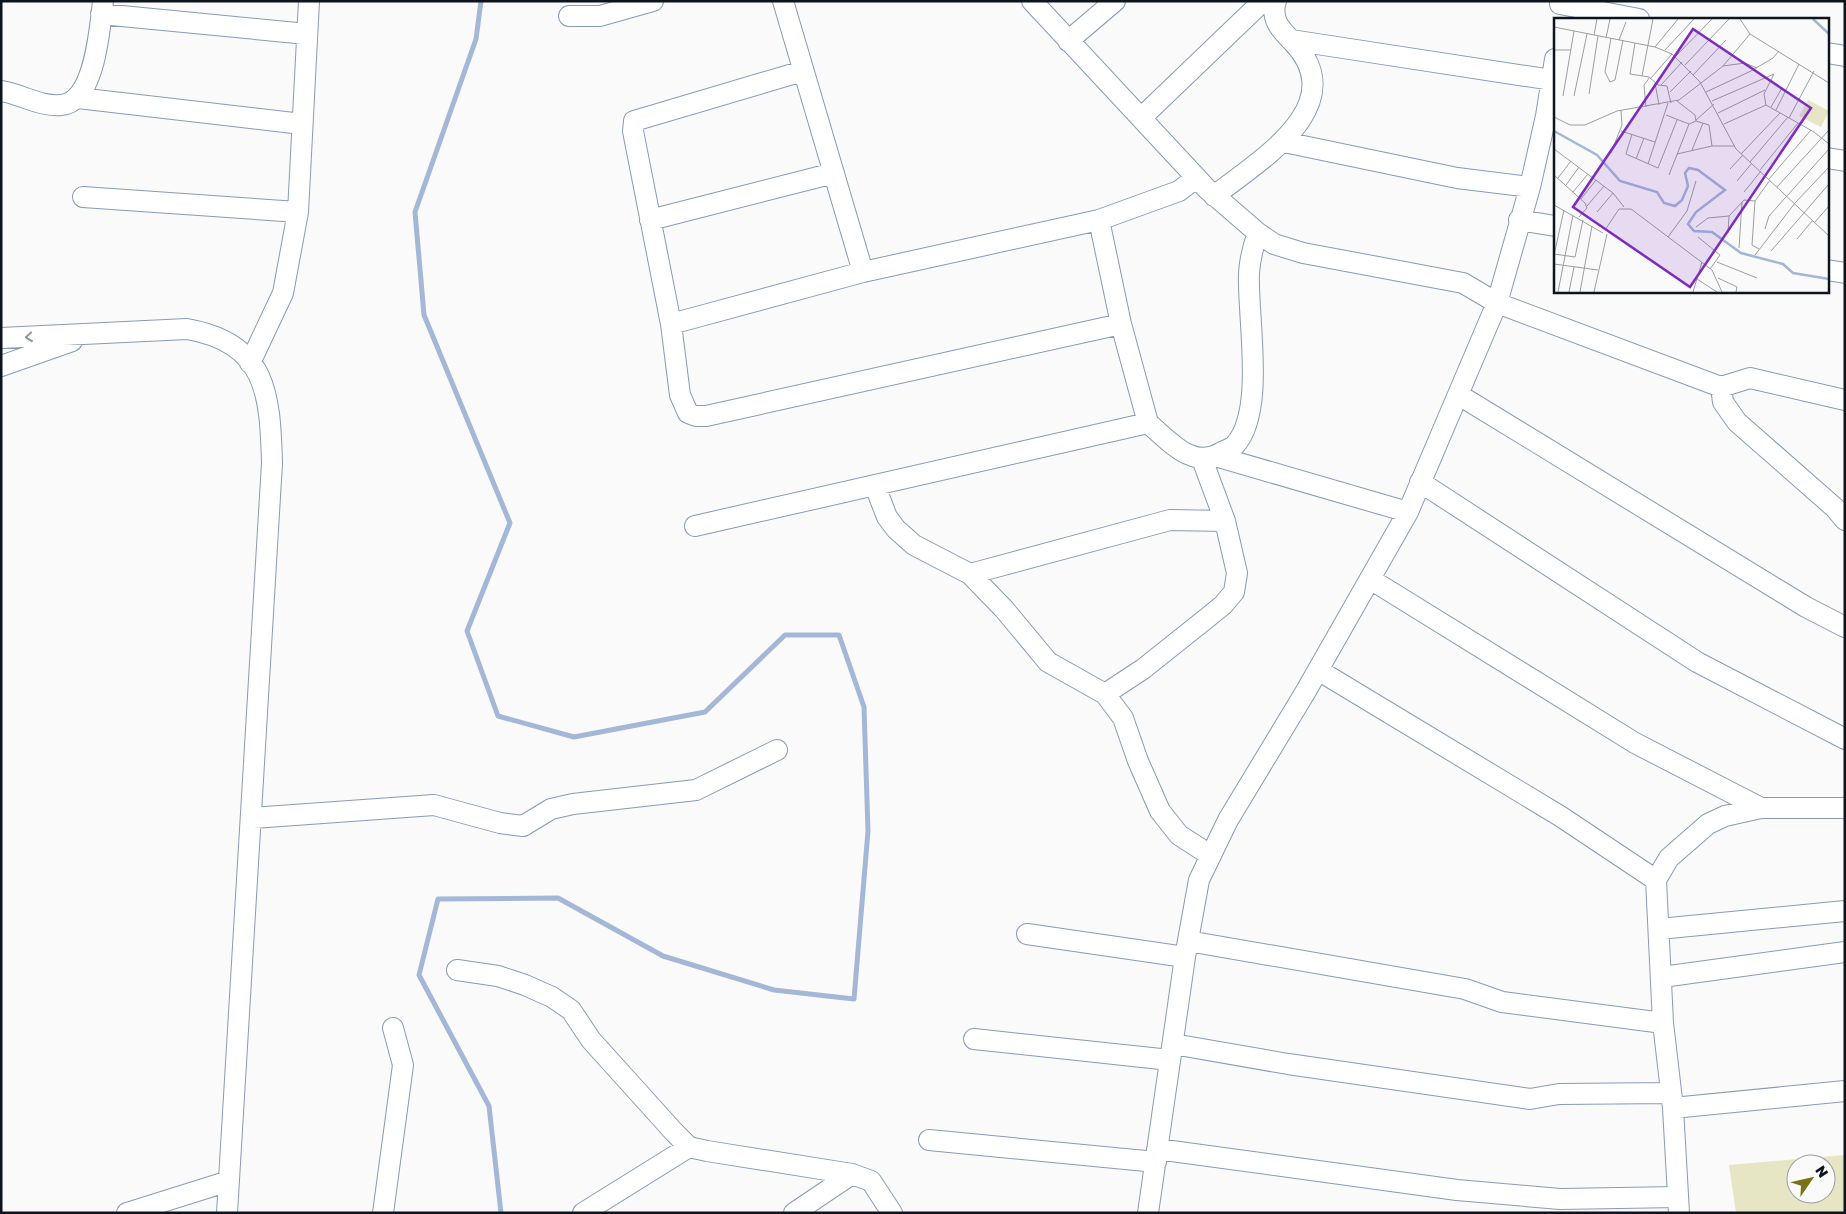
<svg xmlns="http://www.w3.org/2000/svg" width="1846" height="1214" viewBox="0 0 1846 1214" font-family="'Golos Text',sans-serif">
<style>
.green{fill:#e6e5c4;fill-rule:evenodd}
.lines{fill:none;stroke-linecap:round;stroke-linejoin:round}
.stream{stroke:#a4b7d7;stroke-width:5}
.minor-casing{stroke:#899ab6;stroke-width:22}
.minor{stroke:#fff;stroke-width:20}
.oneway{stroke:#92959a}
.inset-river{fill:none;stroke:#a4b7d7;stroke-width:2.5}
.inset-road{fill:none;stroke:#9b9ea2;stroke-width:1}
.view{fill:#7b2cbf;fill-opacity:0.15;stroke:#7b2cbf;stroke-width:2.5}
.inset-edge{fill:none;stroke:#0d141e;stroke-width:2.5}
</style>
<rect width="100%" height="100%" fill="#fafafa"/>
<path class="green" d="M1845,1155V1213H1736L1729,1165ZM1796,1164H1826V1194H1796Z"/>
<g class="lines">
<path class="stream" d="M481,1L476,39L415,212L424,315L510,523L467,631L498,716L574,737L705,712L785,635H839L864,707L868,831L854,999L774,990L663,956L558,898L438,899L419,975L489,1106L501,1213"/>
<defs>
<path id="minor" d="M783,1L863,272
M1032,1L1207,189L1258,233L1274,244L1303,253L1463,283L1497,303L1721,387L1750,378L1845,400
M1560,4L1639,19
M101,14L307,34
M569,16H600L653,1
M1291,40L1552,80
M1068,41L1115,1
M1827,53L1845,56
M803,71L634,121L633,131L671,324L680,395L688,413L696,416H706L1121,324
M1,91C21,94 40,107 61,105C95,103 100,27 103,1
M78,98L302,124
M1141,118L1263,1
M1284,142L1457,178L1530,187
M1827,158L1845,161
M1214,196C1260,160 1354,105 1292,41C1281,30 1270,19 1276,1
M83,197L298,212
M650,220L834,173
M1099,220L1121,324L1148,423
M1519,220L1555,226
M1827,270L1845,273
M671,324L863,272L1099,220L1179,191L1196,178
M1,338L187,329C267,343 270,394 272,463L227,1213
M250,363L283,293L298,212L309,1
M1,366L72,341
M1721,387L1723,402L1737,422L1835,508L1845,520
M1459,395L1806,607L1845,627
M1215,456L1408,512
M1420,482L1697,662L1845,739
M875,486L887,517L896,529L914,545L970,574L1004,609L1048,662L1105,694L1123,718L1138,761L1160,811L1179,835L1210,855
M695,526L1148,423C1159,432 1177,451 1190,455C1201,460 1212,458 1222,452C1226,450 1232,448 1235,445C1266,411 1247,316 1249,273C1250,259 1253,246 1258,233
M970,574L1170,520L1225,521
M1370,579L1635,743L1761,808
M1318,670L1560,816L1656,880
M1105,694L1143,669L1207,618L1223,605L1234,592L1237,573L1225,521L1202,459
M252,818L434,805L500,823L523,826L551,809L573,804L696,790L777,750
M1659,929L1845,911
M1027,934L1185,957
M1188,941L1465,989L1502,1002L1663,1023
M457,970L498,976L525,985L552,997L571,1010L591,1040L674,1132L689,1147L707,1151L852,1174L871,1181L892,1213
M1662,977L1845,952
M974,1039L1170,1060
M1173,1044L1288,1064L1530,1099L1559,1094L1671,1093
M1673,1108L1845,1091
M929,1140L1156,1162
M1157,1149L1457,1190L1560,1199L1678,1197
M127,1213L229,1181
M383,1213L403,1065L393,1028
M583,1213L689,1147
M794,1213L852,1174
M1148,1213L1185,957L1199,880L1228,820L1306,691L1408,512L1497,303L1530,187L1546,116L1555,59
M1679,1213L1673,1108L1663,1023L1656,880L1669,858L1708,824L1725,816L1761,808H1845"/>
</defs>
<use href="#minor" class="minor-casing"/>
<use href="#minor" class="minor"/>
</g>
<defs><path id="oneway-chevron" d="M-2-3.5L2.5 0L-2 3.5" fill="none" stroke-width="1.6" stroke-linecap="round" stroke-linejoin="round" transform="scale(1.25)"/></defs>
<use class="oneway" href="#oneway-chevron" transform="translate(29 337) rotate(174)"/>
<g transform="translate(1554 18)">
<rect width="275" height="275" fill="#fafafa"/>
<path d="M254,82L275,93L267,109L245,98Z" fill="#e6e5c4"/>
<path class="inset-river" d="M259,1L275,16M0,113L43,137L66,163L103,174L110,185L121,188L128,182L134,168L131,155L135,150L144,152L171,172L142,194L134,206L140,213L158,214L187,235L229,246L239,255L275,261"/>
<path class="inset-road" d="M186,1L196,16L275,65M0,9L101,29L118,36L146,64L182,131L275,218M40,17L43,1M52,20L56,1M57,20L51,54L56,64L61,62L69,22M65,22L72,4M81,25L76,56L95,59L104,67L113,68L117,85M101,29L124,1M0,32H17M111,32L140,1M121,39L158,1M131,47L175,1M169,48L191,45L203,50M220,56L210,76L212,87L260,114L275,126M139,57L172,22M88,58L99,1M97,60L118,36M101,65L105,87M107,67L128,44M116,74L137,53M152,74L197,53L219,40L225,33M35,76L44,18M9,78L20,13M20,78L33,16M123,83L141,97L142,103M158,83L220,56M92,89L90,67L96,59M217,89L228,70M222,92L245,46M164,95L211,72M112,97L135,106M0,99L16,107H31L63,93L125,82L169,48L196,16M235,100L260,53M142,102L160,86M170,106L212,87M67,113L101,124M78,116L72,136L104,150L123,102M0,131L59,175L70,189M138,132L149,105M57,135L68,107L67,92M123,136L158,128H181M187,136L226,95M82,141L90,120M196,144L234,99M94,146L114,85M176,151L189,137M206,152L244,105M0,157L31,185L33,190L25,199M115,157L135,106L142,103L155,107L158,128M4,160L17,143M215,161L257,112M183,163L198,145M12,167L25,149M223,169L275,112M19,174L34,156M190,174L207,153M27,181L42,162M201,183L198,227L205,231M0,187L49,215M33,188L50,168M43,194L59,175M261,204L275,188M142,209L154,200L175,198L190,182L201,183L216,162M211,211L215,198L275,131M51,212L65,191H77L158,252L168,274M174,215L175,198M114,219L133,193L142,163M144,219L166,237L156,251M243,221L259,202M185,230L188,184M217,233L275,166M0,236L21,239L29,202M0,237L10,192M201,237L241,185L275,149M163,244L203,260M0,246L44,252M164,260L183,269L182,274M143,261L163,274M4,274L19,197M15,274L20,249M26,274L38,208M40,274L53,216M139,274L148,244"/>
<path class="view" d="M139,11L257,90L136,269L19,189Z"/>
<rect width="275" height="275" class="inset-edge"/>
</g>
<rect width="1846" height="1214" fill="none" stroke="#0d141e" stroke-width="5"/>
<g transform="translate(1811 1179) rotate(56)"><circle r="24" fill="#fafafa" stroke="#9b9ea2"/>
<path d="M0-4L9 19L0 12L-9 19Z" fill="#797315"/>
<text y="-8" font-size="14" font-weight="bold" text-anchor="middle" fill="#0d141e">N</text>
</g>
</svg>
